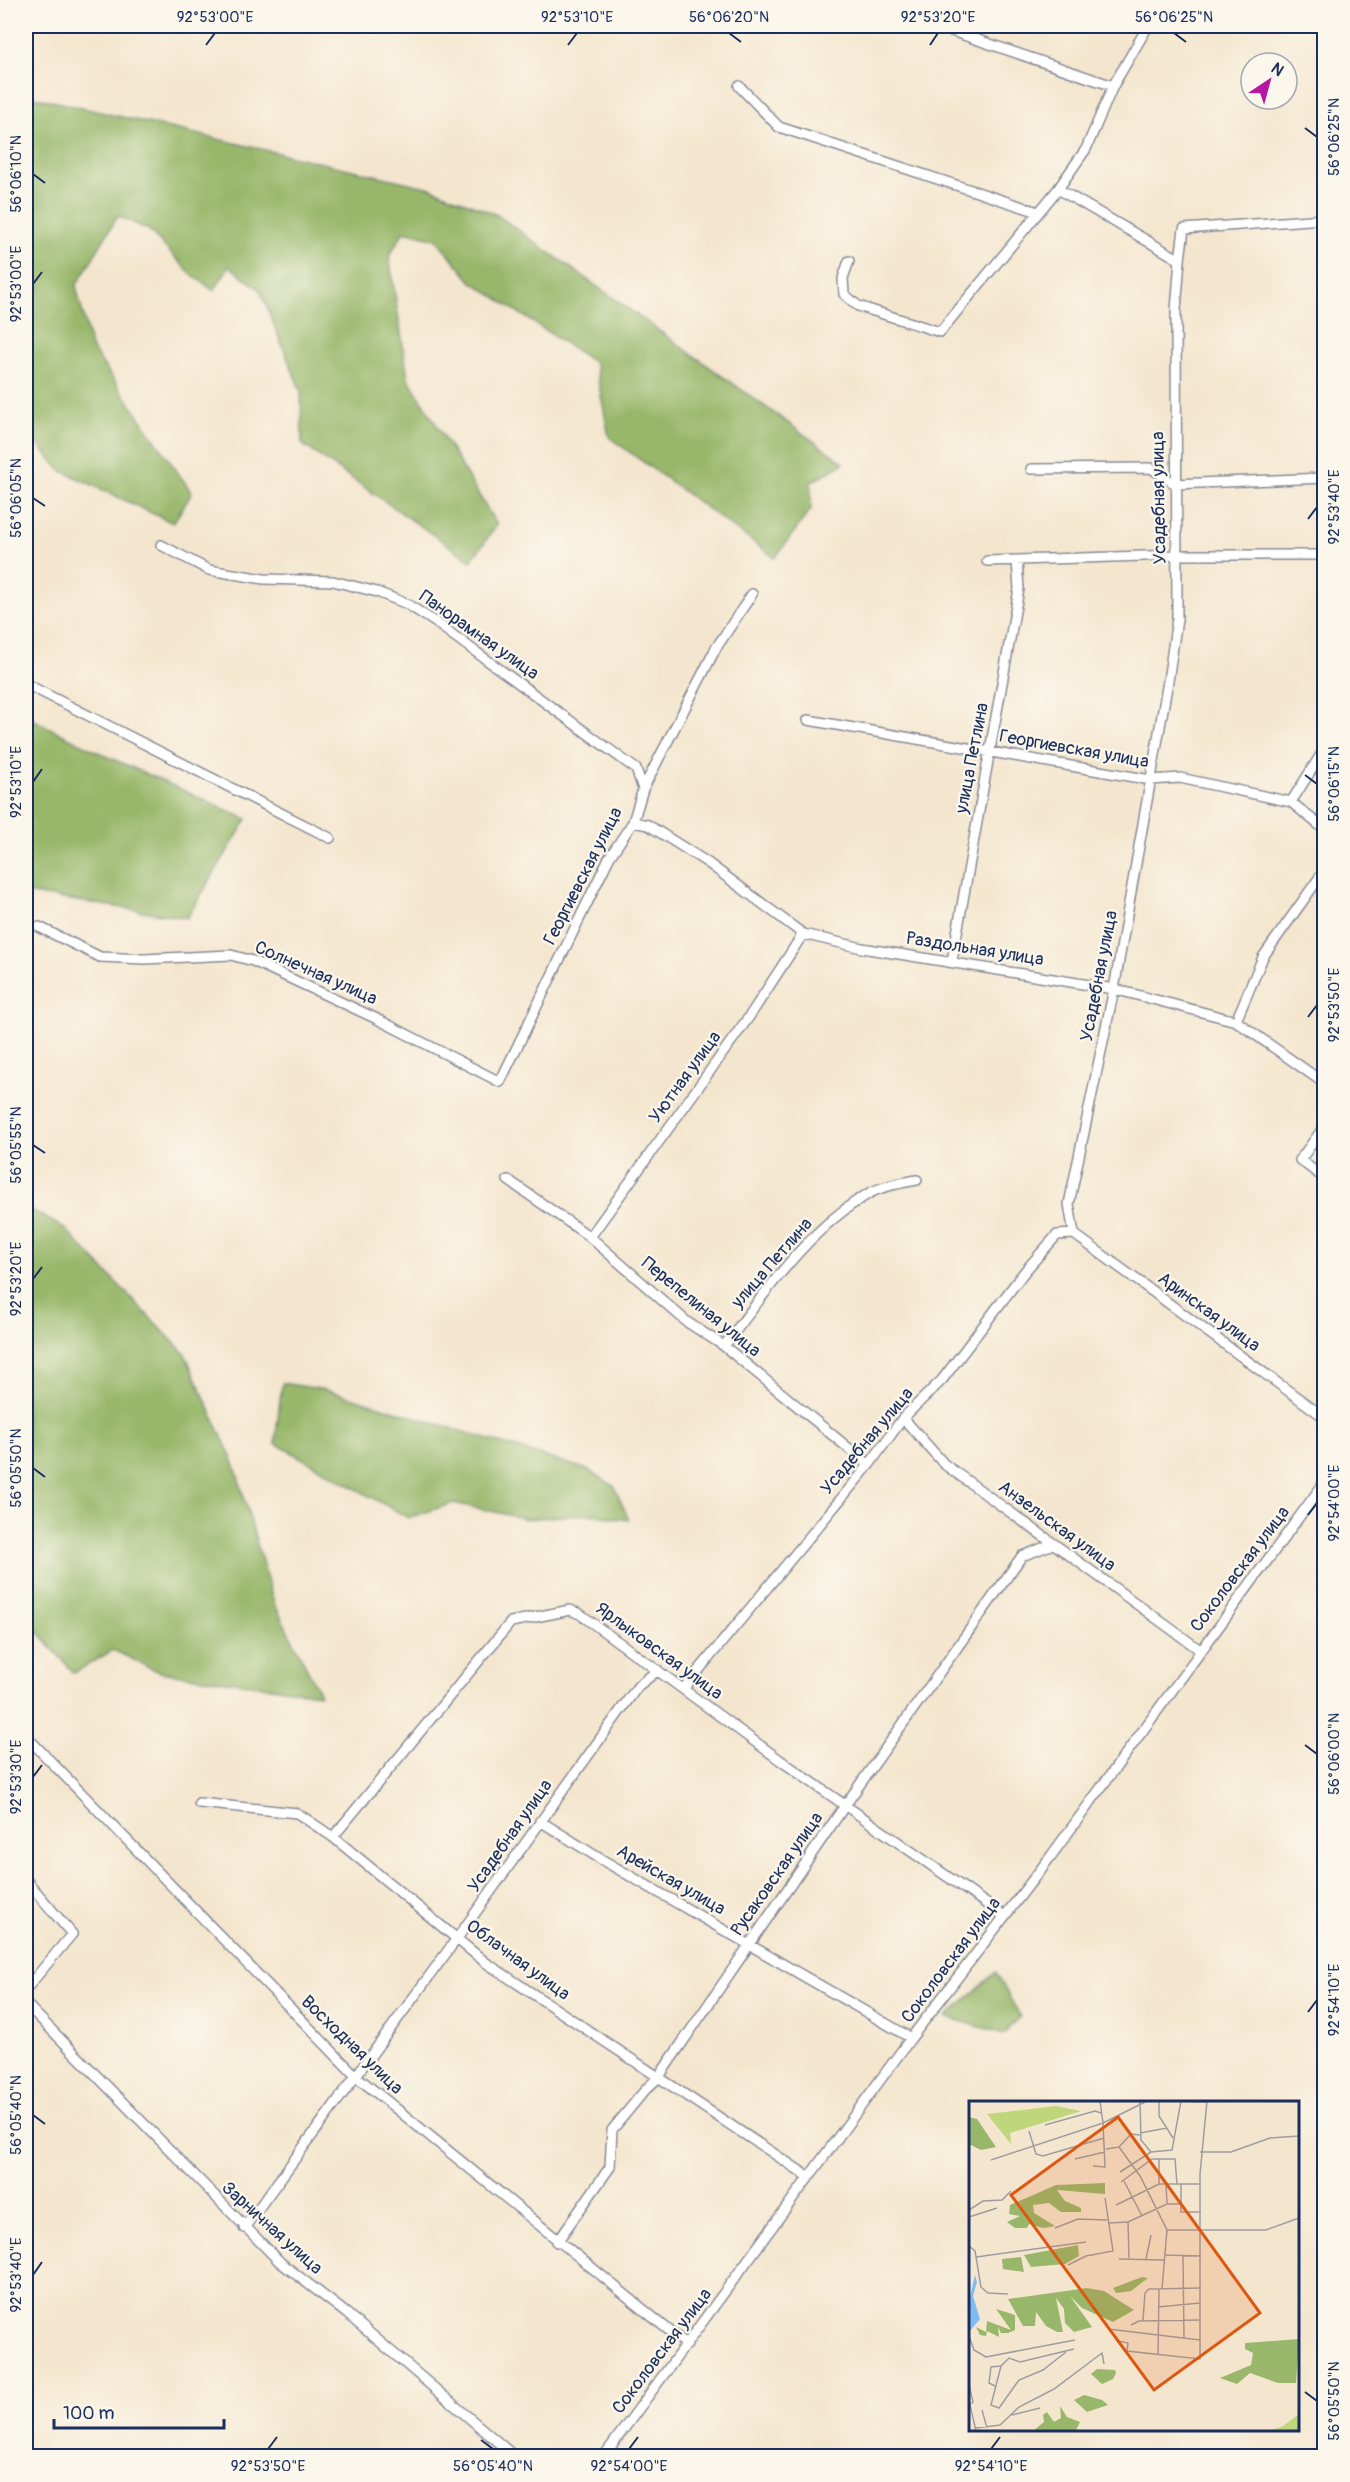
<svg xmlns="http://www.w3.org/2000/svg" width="1350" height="2482" viewBox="0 0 1350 2482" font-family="Pangolin,sans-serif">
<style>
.forest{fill:#98b76a;stroke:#5a7364;stroke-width:1.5}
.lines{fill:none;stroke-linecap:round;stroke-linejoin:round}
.street-casing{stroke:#888a96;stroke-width:12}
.street{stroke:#fff;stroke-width:9}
.ticks{fill:none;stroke:#1b2f5e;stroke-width:2}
.labels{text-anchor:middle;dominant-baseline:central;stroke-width:4.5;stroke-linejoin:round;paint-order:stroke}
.street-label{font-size:18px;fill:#1b2f5e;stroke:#fbf7ec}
.inset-road{fill:none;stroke:#9d9da1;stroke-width:1.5}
.view{fill:#de5710;fill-opacity:0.15;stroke:#de5710;stroke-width:3}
.inset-edge{fill:none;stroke:#1b2f5e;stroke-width:3}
.neatline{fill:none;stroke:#1b2f5e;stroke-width:2}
.ticks-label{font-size:15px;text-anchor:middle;fill:#1b2f5e}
</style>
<rect width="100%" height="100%" fill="#fbf7ec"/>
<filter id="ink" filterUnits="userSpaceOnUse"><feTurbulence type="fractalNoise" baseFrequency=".0167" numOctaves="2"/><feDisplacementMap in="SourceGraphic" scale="12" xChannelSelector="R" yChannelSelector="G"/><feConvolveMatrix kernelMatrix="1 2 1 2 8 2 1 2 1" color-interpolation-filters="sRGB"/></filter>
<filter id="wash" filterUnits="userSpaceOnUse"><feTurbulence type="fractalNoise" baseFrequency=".008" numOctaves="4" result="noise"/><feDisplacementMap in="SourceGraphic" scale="24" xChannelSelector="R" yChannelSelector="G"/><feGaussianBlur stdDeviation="1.35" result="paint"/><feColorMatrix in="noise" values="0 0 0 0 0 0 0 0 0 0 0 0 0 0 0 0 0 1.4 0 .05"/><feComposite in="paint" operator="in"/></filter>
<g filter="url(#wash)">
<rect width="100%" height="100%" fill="#f4e6ce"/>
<path class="forest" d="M26,95L431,188L497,215L844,463L811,482V509L775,558L609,437L595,363L472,282L436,239L404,231L389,256L408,378L497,525L471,561L302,444L301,392L260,290L229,266L214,291L190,273L149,230L118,216L76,286L91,347L192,493L173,523L60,470L26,431Z
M26,716L102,754L247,819L187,918L26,893Z
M26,1207L64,1228L185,1354L235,1466L274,1603L320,1694L159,1672L113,1650L74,1673L28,1620L26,1615Z
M282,1383L327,1390L588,1470L614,1486L629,1520L589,1514L526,1519L454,1503L408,1518L275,1443Z
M996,1972L1020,2017L1004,2034L946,2017Z"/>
</g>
<g filter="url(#ink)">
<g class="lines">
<defs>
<path id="street" d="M937,26L1113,86
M739,86L779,127L1038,212
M1058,189L1180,260L1176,310L1177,619L1168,681L1114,989L1069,1204L1074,1234
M1180,260L1184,229L1324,219
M849,261L843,278L844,294L858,306L940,332L1058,189L1086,149L1113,86L1148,26
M1031,469L1151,468L1175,484L1324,478
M161,545L209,570L264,579L333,581L377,592L407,604L435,622L636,769L643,789
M987,561L1177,555H1324
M26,684L330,838
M808,720L1151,780L1180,778L1291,802L1324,829
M1291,802L1324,750
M633,822L648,825L708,863L803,934L862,948L1114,989L1236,1021L1324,1083
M39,927L100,957L144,959L231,955L253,961L377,1019L500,1082L609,858L633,822L643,789L716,648L752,594
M952,961L1019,589L1017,561
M1236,1021L1263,957L1324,871
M1324,1127L1300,1160L1324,1178
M508,1180L590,1237L687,1322L724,1346L869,1465
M1074,1234L1324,1417
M590,1237L751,1014L803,934
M724,1346C767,1291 807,1230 868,1194C882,1186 901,1183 917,1180
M903,1418L944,1464L1200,1650
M684,1688L869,1465L903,1418L942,1380L1025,1271L1057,1235L1074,1234
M26,1736L356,2076L687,2345
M199,1803L297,1813L333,1837L485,1962L809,2177
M540,1821L599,1858L911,2038
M333,1837L511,1622L570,1610L580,1614L780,1760L1004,1916
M26,1880L72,1934L26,1989
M26,2004L280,2262L346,2313L514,2456
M244,2228L458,1937L638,1686L658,1670
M557,2242L610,2167L612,2130L646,2089L658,2078L846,1804L1022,1556L1053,1544
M604,2456L911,2038L1051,1856L1324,1483"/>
</defs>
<use href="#street" class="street-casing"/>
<use href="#street" class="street"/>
</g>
</g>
<path class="ticks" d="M729,33L741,42M1174,33L1186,42M206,45L215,33M568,45L577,33M930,45L938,33M1305,128L1317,137M33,174L45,183M33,284L42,272M33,498L45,506M1308,519L1317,507M1305,775L1317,784M33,782L42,769M1308,1017L1317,1005M33,1145L45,1153M33,1279L42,1267M33,1468L45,1477M1308,1515L1317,1503M1305,1745L1317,1754M33,1777L42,1765M1308,2012L1317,2000M33,2115L45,2124M33,2275L42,2262M1305,2392L1317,2401M481,2440L493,2449M268,2449L277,2437M629,2449L638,2437M991,2449L1000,2437"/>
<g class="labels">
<g class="street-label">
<text transform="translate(1159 498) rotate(-91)">Усадебная улица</text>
<text transform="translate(479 635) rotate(35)">Панорамная улица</text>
<text transform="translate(1074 749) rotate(10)">Георгиевская улица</text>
<text transform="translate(972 758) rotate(-79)">улица Петлина</text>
<text transform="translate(583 876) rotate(-63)">Георгиевская улица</text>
<text transform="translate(975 949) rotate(9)">Раздольная улица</text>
<text transform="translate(316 973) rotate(24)">Солнечная улица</text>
<text transform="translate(1099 976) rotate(-79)">Усадебная улица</text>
<text transform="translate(685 1077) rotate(-54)">Уютная улица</text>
<text transform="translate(772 1263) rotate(-49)">улица Петлина</text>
<text transform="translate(701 1307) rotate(39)">Перепелиная улица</text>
<text transform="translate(1209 1312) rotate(36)">Аринская улица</text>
<text transform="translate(867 1441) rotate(-50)">Усадебная улица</text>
<text transform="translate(1057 1526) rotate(36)">Анзельская улица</text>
<text transform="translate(1240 1569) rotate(-53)">Соколовская улица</text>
<text transform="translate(659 1651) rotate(36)">Ярлыковская улица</text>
<text transform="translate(510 1836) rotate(-55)">Усадебная улица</text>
<text transform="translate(777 1874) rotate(-55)">Русаковская улица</text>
<text transform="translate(671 1880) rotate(30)">Арейская улица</text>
<text transform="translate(518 1960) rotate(36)">Облачная улица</text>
<text transform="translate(951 1960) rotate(-53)">Соколовская улица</text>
<text transform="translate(352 2045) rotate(44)">Восходная улица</text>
<text transform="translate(272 2228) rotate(42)">Зарничная улица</text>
<text transform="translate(662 2351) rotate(-53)">Соколовская улица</text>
</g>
</g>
<g transform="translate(969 2101)">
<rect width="330" height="330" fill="#f4e6ce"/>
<path d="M87,5L112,10L41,32L42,43L18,13ZM330,313V330H300L314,325Z" fill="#c0d67a"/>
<path d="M0,16L8,18L27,46L12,49L0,43ZM136,82V93L88,89L96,100L112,107V111H92L80,102L64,104L65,112L86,125L74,127L60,123L58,127H46L38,121L51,115L40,113L41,104L87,84ZM109,144L110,155L96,163L62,166L55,154ZM52,156L55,171L34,168L33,158ZM173,176L179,177L162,190L147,192L144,187ZM118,187L135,190L165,209L144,221L113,207L101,195L123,226L105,231L96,222L95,208L87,197L94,231H88L77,225L67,211L66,225H54L39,198ZM27,208L46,214V229L39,232H32L29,226L30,236L18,230L17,235L11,234L7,226L17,231L18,220L42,229ZM330,238L327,282H309L281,272L268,283L251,277L282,264L284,252L276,248V242ZM128,268L146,269L147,272L144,278L133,283L122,273ZM115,294L133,299L139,304L118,311L105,299ZM91,305L98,316L111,321L107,329L64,330L75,321L74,314L78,311L85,321L92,317Z" fill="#98b76a"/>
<path d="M6,174L8,181L4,195L11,218L0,231V200Z" fill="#80bbf1"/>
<path class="inset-road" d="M131,0L134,22L178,0M190,0V15L204,37M206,0L237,1M171,1L172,39L182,51M76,24L126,10L132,12M60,30L67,53L74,55L135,37M171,32L198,27M150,46L162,33L171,34M137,48L150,46L171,75L198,129L193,188M231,51H262L301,37L330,35M106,58L136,51M190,58V83M22,59L134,22L136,66L124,65M151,71L182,51L203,49L212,0M155,80L173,115M152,81L183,58H206L208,83M197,83L198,103M212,83V111H232M147,104L190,83H231M0,109L14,100L33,99L42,90M0,116L28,107M159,121L160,157M139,122L159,121L198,103H212M86,127L109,118L138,119M198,129H232M232,129H297L330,117M0,145L6,150L12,186L19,192L39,193M195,154L232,155M214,155L215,238M7,156L117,141M150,158L195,159M177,158L182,134M99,164L117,155L144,150L136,97M189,206L231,202M174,219L176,192L180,188L232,187M162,224L170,220L230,219M139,228L231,239M0,235L5,249L17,256M149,240L159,242L158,250L231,258V73L238,0M97,251L74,269L50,279L30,307L22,304L32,265L40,257L51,261L105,248M189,255L190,188M17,256L106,239M0,284L4,301L1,303M26,285L20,282L22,266L32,265M0,300L7,330M13,309L18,327M43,314L71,307M7,327L31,324L50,306L85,288L133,252L135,263"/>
<path class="view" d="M149,16L291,212L185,289L42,94Z"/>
<rect width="330" height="330" class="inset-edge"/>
</g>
<rect width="1350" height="2482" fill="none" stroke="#fbf7ec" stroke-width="66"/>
<g transform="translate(1269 81) rotate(36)"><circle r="28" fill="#fbf7ec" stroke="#a1a7b3" stroke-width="1.5"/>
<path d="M0-4.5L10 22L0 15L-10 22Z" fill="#b5179e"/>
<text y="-9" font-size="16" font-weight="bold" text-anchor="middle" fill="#1b2f5e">N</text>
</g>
<path d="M54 2419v9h170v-9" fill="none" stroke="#1b2f5e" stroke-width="3"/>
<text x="63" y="2419" font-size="18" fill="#1b2f5e" stroke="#fbf7ec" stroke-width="4.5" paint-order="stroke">100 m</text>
<rect x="33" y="33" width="1284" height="2416" class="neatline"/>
<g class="ticks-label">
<text x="215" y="22">92°53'00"E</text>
<text x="577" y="22">92°53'10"E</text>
<text x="729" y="22">56°06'20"N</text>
<text x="938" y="22">92°53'20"E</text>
<text x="1174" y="22">56°06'25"N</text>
<text transform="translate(1334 137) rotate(-90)" y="5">56°06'25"N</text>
<text transform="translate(16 174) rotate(-90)" y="5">56°06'10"N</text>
<text transform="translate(16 284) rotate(-90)" y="5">92°53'00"E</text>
<text transform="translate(16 498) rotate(-90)" y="5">56°06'05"N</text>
<text transform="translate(1334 507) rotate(-90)" y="5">92°53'40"E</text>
<text transform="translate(16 782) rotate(-90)" y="5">92°53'10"E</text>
<text transform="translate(1334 784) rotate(-90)" y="5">56°06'15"N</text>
<text transform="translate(1334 1005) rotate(-90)" y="5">92°53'50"E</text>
<text transform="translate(16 1145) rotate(-90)" y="5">56°05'55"N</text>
<text transform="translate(16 1279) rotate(-90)" y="5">92°53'20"E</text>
<text transform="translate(16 1468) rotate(-90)" y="5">56°05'50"N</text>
<text transform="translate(1334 1503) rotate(-90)" y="5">92°54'00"E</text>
<text transform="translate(1334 1754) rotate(-90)" y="5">56°06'00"N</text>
<text transform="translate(16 1777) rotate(-90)" y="5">92°53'30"E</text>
<text transform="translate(1334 2000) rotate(-90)" y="5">92°54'10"E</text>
<text transform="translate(16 2115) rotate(-90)" y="5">56°05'40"N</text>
<text transform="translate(16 2275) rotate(-90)" y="5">92°53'40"E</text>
<text transform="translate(1334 2401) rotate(-90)" y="5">56°05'50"N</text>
<text x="268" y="2471">92°53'50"E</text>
<text x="493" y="2471">56°05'40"N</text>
<text x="629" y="2471">92°54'00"E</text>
<text x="991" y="2471">92°54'10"E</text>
</g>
</svg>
